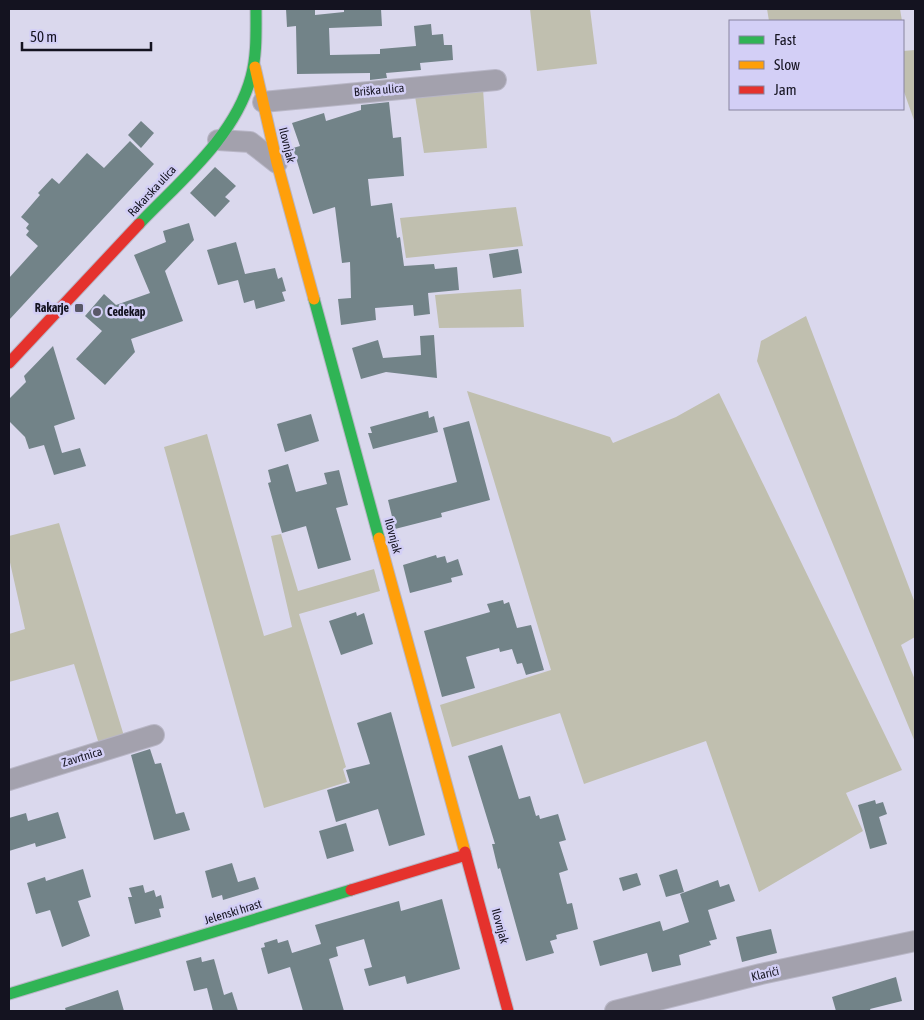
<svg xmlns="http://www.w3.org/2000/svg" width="924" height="1020" viewBox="0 0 924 1020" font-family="'Asap Condensed',sans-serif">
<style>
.green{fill:#c0bfaf}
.building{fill:#728388}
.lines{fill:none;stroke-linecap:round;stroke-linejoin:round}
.street-casing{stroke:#b8b6c6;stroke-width:22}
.fast-casing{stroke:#b8b6c6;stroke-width:13}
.slow-casing{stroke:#b8b6c6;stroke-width:13}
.jam-casing{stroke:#b8b6c6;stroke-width:13}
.street{stroke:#a3a1ad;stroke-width:20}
.fast{stroke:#30b455;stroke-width:11}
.slow{stroke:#ff9f0a;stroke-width:11}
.jam{stroke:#e5322d;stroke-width:11}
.poi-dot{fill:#595868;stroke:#d3cff6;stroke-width:2}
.labels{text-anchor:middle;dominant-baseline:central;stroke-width:5;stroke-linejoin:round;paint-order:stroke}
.street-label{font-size:12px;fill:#141320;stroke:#d3cff6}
.poi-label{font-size:12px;font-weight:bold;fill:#141320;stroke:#d3cff6;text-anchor:end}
</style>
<rect width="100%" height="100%" fill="#dad8ed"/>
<path class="green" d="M530,9H590L597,64L537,71Z
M767,9H900L902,21H769Z
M915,50V123L903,89V51Z
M483,89L487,148L424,153L415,96Z
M516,207L523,246L406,258L400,218Z
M521,289L524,327L439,328L435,295Z
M806,316L915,603V637L901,645L915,680V742L757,361L761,341Z
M467,391L610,437L613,443L676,417L719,393L902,770L846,793L863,831L759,892L706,741L584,784L560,713L452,747L440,705L551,670Z
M207,434L264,636L292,627L271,536L281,534L298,591L374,569L380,591L299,614L346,767L343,769L347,782L264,808L164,447Z
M59,523L124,736L99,744L74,664L9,682V634L25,629L9,558V536Z"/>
<path class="building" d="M286,9H315V15L344,12V9H381L382,26L329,28L330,55L380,54V49L416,46L414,26L431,24L432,35L443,34L444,45H452L453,60L420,63L421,70L386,73L387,78L370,80V73L297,74L296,26L287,27Z
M389,102L393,138L401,137L404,176L368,179L371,206L392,203L397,238L400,237L404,266L434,264L435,269L457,267L459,290L428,293L430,314L414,316L413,305L375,308L376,320L341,325L338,299L351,298L350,262L342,263L335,207L313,214L293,148L300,146L292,123L324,113L326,121L361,110V105Z
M141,121L154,133L141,148L128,135Z
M130,141L154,164L9,320V278L38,246L26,235L29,231L26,228L29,224L21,217L40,195L38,193L52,178L59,184L87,153L104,168Z
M215,167L236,186L225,197L230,201L215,217L190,193Z
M189,223L194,240L165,271L183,321L131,339L135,352L105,385L76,359L102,331L85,316L104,294L116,305L150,293L134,255L166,242L163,231Z
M236,242L245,274L275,268L278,279L282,277L286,291L282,292L285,301L256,309L254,300L244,303L238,280L218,285L207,250Z
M518,249L522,273L493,278L489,254Z
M434,335L437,378L386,372L361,379L352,348L378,340L383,358L421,355L420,336Z
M53,346L75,419L54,426L62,453L80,448L86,466L54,475L44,445L29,449L25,437L9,421V399L26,382L24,376Z
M428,411L429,418L434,416L438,432L373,449L368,433H372L370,427Z
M311,414L319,441L285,452L277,424Z
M469,421L490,500L441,513L442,517L395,529L388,500L457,482L443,428Z
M288,464L296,492L327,484L324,473L339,470L348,505L336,508L351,560L318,569L306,526L282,533L268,483L271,482L268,470Z
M436,555L437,558L445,556L447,563L458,559L463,575L451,578L452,582L410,593L403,565Z
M503,600L504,604L509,602L517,628L531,625L544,670L526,675L522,663L517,664L512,649L500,652L499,648L466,657L475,688L442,697L424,631L490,612L487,604Z
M356,612L357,616L364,613L373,644L341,655L329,621Z
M391,712L425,835L389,846L378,809L336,822L327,790L350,783L346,770L370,764L357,723Z
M502,745L519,799L530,796L536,816L539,815L540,819L558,814L566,840L559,842L568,870L559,873L567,904L572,903L578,929L556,935L557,939L550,941L554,953L526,961L500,868L498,869L492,844H495L468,756Z
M150,749L155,764L161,763L176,814L184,812L190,830L154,840L131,755Z
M875,800L876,804L883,802L887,814L879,817L887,844L870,849L858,805Z
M58,812L66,838L36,847L35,843L9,851V818L26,813L28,821Z
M346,823L354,851L327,859L319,831Z
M232,863L238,882L255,877L259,889L223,900L222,895L212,898L205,871Z
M83,869L91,897L78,901L90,936L62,947L50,910L36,914L27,883L45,877L46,881Z
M677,869L684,892L666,897L659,875Z
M637,873L641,885L623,891L619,878Z
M718,880L720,887L729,884L735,901L708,910L717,939L709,941L711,945L679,955L681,965L652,972L647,953L600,966L593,941L660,921L663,931L689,922L680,894Z
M143,885L145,893L154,890L156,897L161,895L164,908L159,909L161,917L135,924L128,897H132L129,888Z
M442,899L460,969L407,984L405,976L369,986L364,969L372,967L364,939L336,947L338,956L329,959L344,1011H303L290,967L268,974L261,948L265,947L264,943L277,939L278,943L288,940L292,953L321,944L315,925L399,901L401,911Z
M771,929L777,953L742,962L736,937Z
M201,957L202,962L214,959L224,995L232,992L238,1011H213L207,988L194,991L186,961Z
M896,977L902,1001L870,1009L871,1011H836L832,997Z
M118,990L124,1011H66L65,1008Z"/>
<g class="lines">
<defs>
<path id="street" d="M263,102L496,80
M218,140L250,142L277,163
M9,780L154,735
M615,1011L761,974L915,941"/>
<path id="fast" d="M139,224C180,181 235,137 251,77C257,55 256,32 256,9
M314,299L379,538
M9,994L351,890"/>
<path id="slow" d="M255,67L277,163L314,299
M379,538L465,852"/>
<path id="jam" d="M9,363L139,224
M465,852L508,1011
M351,890L466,855"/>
</defs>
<use href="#street" class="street-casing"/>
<use href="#fast" class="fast-casing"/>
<use href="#slow" class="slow-casing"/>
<use href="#jam" class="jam-casing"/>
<use href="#street" class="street"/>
<use href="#fast" class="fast"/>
<use href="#slow" class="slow"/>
<use href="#jam" class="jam"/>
</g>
<g class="poi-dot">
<rect x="74" y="303" width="10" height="10" rx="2.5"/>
<circle cx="97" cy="312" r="5"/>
</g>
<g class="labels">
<g class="street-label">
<text transform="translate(379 90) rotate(-5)">Briška ulica</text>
<text transform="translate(287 145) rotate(76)">Ilovnjak</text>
<text transform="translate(152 191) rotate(-47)">Rakarska ulica</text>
<text transform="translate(393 536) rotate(75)">Ilovnjak</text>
<text transform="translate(82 757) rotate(-17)">Zavrtnica</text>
<text transform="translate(233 912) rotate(-17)">Jelenski hrast</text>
<text transform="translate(500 926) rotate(75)">Ilovnjak</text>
<text transform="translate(765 974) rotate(-13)">Klarići</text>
</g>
<g class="poi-label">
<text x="69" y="308">Rakarje</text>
<text x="107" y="312" text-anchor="start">Cedekap</text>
</g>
</g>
<rect width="924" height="1020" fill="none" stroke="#141320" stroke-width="20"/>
<rect x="729" y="20" width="175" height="90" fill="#d3cff6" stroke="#8784a0"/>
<rect x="739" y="36" width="25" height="8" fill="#30b455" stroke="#8784a0"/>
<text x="774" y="45" font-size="15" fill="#141320">Fast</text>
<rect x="739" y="61" width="25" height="8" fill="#ff9f0a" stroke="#8784a0"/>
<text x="774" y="70" font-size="15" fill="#141320">Slow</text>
<rect x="739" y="86" width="25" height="8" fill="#e5322d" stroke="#8784a0"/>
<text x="774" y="95" font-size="15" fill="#141320">Jam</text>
<path d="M22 42v8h129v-8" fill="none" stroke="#141320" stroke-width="2.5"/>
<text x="30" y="42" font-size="15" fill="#141320" stroke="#d3cff6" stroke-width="4" paint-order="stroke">50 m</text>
</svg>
